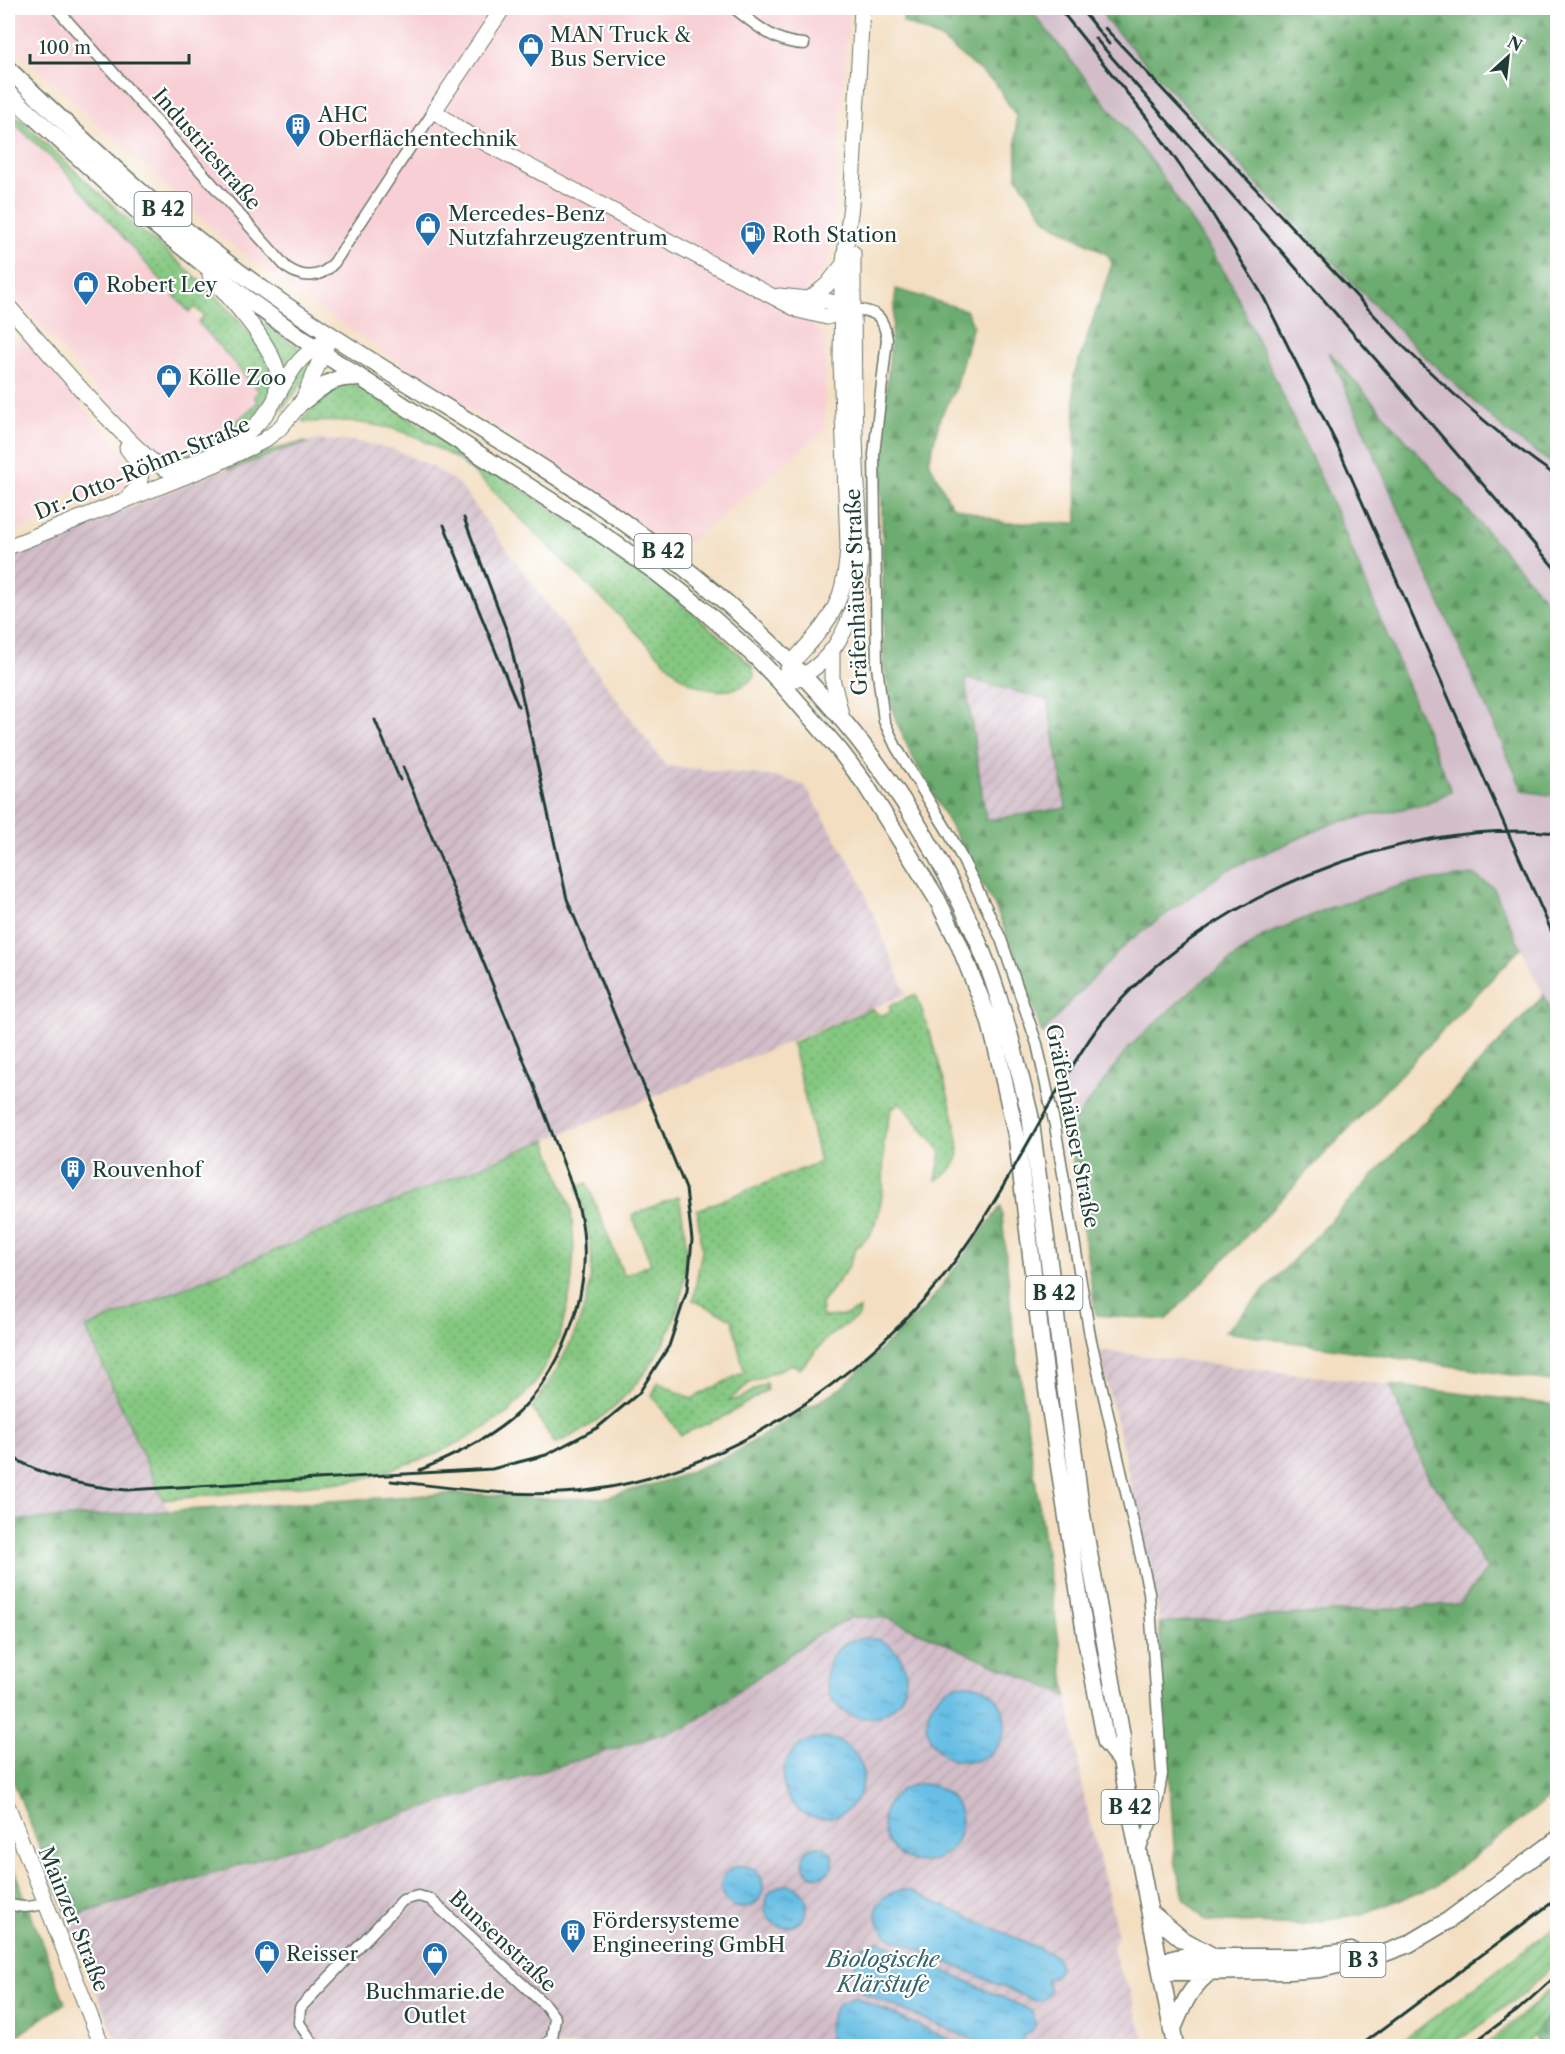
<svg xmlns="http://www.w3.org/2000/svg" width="1565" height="2054" viewBox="0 0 1565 2054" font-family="'Libre Caslon Text',serif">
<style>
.built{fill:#f7cfd4}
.industrial{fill:url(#industrial-furrows)}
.railway{fill:#d2bdc8}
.grass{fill:url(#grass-dots);stroke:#52825a;stroke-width:1.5}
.forest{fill:url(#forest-firs);stroke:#467452;stroke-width:1.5;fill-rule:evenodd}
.garden{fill:url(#garden-furrows);stroke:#52825a;stroke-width:1.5}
.water{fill:url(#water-ripples);stroke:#437e8c;stroke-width:1.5}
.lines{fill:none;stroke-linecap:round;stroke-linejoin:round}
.street-casing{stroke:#697565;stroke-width:13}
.secondary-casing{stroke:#697565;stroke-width:17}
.primary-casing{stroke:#697565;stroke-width:19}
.street{stroke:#fff;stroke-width:10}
.secondary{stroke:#fff;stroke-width:15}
.primary{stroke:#fff;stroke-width:16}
.rail{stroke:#1f3d34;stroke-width:3}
.labels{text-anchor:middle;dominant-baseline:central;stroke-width:4.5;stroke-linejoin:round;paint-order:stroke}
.shield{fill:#fff;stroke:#627771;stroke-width:1.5}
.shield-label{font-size:20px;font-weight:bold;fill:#1f3d34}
.poi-label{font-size:21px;fill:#1f3d34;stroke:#fff;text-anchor:start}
.street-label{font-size:21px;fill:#1f3d34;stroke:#fff}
.water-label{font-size:22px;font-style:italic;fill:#356469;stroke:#fff}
</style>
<defs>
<pattern id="industrial-furrows" width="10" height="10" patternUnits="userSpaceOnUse" patternTransform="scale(1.5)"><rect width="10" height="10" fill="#d2bdc8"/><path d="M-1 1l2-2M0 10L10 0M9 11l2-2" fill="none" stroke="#b4a3ac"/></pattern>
<pattern id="grass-dots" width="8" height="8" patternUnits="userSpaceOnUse" patternTransform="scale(1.5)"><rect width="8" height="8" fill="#85c881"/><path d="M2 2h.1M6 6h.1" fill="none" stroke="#6ca46a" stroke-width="1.8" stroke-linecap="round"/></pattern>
<pattern id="forest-firs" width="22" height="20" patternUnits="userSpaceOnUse" patternTransform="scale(1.5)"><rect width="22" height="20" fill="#6cac6f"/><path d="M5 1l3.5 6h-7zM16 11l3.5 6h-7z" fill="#588d5c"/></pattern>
<pattern id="garden-furrows" width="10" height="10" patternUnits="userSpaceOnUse" patternTransform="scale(1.5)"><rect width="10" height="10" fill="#85c881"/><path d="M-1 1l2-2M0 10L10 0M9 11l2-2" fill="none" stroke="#6ca46a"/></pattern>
<pattern id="water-ripples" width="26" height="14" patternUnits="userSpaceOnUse" patternTransform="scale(1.5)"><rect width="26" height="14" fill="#67bee4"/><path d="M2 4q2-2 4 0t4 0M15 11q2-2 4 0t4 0" fill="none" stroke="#549cba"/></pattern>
</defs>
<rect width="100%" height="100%" fill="#fff"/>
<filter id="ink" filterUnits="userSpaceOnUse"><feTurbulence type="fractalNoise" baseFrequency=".0167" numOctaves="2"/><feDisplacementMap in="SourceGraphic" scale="12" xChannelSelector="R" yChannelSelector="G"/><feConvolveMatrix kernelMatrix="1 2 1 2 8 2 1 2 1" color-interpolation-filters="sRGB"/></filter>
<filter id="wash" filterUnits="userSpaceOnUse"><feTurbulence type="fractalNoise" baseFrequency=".008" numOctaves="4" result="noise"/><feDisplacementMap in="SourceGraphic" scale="24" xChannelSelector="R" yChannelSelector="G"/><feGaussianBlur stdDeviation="1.35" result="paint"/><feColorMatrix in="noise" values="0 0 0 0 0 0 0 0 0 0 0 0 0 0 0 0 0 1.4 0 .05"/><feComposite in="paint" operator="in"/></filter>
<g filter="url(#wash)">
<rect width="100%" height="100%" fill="#f3dec1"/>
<path class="built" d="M8,8H849L831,247L824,273L807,288L804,318L825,337V430L678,551L300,295L222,237L8,42Z
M8,117L63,169L267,399L213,446L172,460L146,445L8,288Z
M8,337L12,343L23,338L123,452L133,467V479L125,487L95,500L89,501L81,498L76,490L60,497L61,505L51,517L8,535Z"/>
<path class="industrial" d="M315,440L354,441L393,449L431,466L459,484L666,766L779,777L805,786L858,876L906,994L87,1327L163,1500L171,1512L8,1521V558L268,451Z
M965,678L1048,699L1066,808L986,821Z
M1105,1351L1390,1385L1429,1479L1446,1499L1487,1569L1460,1604L1159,1623L1157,1603L1138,1526L1126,1461L1099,1352Z
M853,1617H887L1067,1696L1085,1801L1118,1935L1113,1947L1118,1967L1130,1990L1146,2046H118L68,1918L688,1726L822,1632Z"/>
<path class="railway" d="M1029,8H1094L1260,187L1425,356L1507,432L1557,467V612L1330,354L1523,791L1557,796V1025L1493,887L1405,884L1329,908L1263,936L1195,987L1129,1047L1068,1130L1042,1034L1068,1004L1128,942L1227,870L1334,823L1427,804L1450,791L1336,511L1230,281L1154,164Z
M828,1515L836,1517L711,1847L615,2046H605L694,1854L705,1816L702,1810L719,1784Z"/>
<path class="grass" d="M8,108C47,145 87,183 128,219C171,257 218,291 252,338C259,348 267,358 270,370C276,393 261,410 245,424C228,439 192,462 168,459L169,457L184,456L203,441L209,447L258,402L254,396L259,391L198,322L204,316L195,307L189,312L63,169L8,117Z
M245,310L304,352L282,383Z
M312,358L306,378L282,410L281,407L299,370Z
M344,385L357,386C495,472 636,555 753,667L754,677C734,698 703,692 681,677L483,481L457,459L417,437L391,428L349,421L306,422L302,421L323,395Z
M303,442L307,443L281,450L231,470L227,468L268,451Z
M916,994C925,1018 965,1139 958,1157C954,1169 947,1174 936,1180L941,1152L900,1102L891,1110L884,1139L883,1190L878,1216L870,1235L856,1248L848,1268L821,1304L823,1317L843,1316L860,1309L859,1316L828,1337L800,1369L792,1364L750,1383L728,1401L741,1398L766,1383L767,1390L729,1414L681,1435L652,1396L658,1382L691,1399L744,1372L732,1319L693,1300L702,1250L697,1210L820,1162L792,1043L871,1009L881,1016L891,1011L889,1006Z
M546,1140L571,1208L574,1249L571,1289L560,1336L536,1382L508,1413L472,1436L433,1455L360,1480L163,1500L86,1328Z
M587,1183L624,1276L651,1264L632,1215L679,1196C682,1215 687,1236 686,1255C685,1337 629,1412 555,1444L532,1408C562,1365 596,1305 591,1250C589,1228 583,1208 577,1187Z"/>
<path class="forest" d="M904,8H1029L1154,164L1230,281L1336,511L1451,791L1427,804L1334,823L1227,870L1128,942L1068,1004L1042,1034L1017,959L996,909L912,756L895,719L884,665L881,448L896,289L966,310L973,325L954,392L940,418L929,462L952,506L1005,523H1077L1074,375L1112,264L1108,255L1046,220L1017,177L1016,116L996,84L941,39L903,22ZM965,678L1048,700L1066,808L986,820Z
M1100,8H1557V467L1507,432L1421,353L1260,187L1106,20Z
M1329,352L1557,612V796L1523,791Z
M1473,875L1493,887L1521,948L1166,1320L1096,1315L1068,1130L1129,1047L1195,987L1263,936L1329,908L1405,884Z
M1544,995L1558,1025L1557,1382L1225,1332Z
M1001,1206L1013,1328L1067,1696L887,1618L853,1617L822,1632L688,1726L68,1918L8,1768V1521L461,1493L545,1499L603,1498L672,1479L732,1454L841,1388L929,1303Z
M1390,1385L1557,1405V1792L1436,1886L1362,1914L1300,1925L1206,1921L1185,1900L1175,1861L1159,1623L1460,1604L1487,1569L1446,1499L1429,1479Z
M8,1854L65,2003L8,2042Z
M1557,2003V2046H1539L1533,2035Z"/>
<path class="garden" d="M1557,1926V1960L1524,1994L1450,2046H1395Z
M1551,1989L1557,1992V2003L1525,2046H1486Z"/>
<path class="water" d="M826 1678a40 40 0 1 1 80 0a40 40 0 1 1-80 0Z
M927 1723a39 39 0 1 1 78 0a39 39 0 1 1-78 0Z
M783 1778a40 40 0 1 1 80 0a40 40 0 1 1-80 0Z
M883 1823a39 39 0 1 1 78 0a39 39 0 1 1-78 0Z
M803 1861a15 15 0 1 1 30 0a15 15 0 1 1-30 0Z
M721 1887a21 21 0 1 1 42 0a21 21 0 1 1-42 0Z
M765 1906a21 21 0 1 1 42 0a21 21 0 1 1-42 0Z
M901,1890H908L1054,1955C1064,1965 1059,1977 1046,1979L1050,1991C1047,1998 1043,2001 1035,2001L890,1937C878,1928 870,1910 883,1898C888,1893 895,1892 901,1890Z
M879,1941L1030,2010L1034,2015L1035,2025L1031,2031L1023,2035L1025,2046H987L864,1993C850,1974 853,1967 862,1947Z
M855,1997L963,2046H836C822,2031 829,2021 838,2004Z"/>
</g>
<g filter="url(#ink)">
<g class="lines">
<defs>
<path id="street" d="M56,8L286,267C303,279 320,279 334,263L434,111
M734,8C756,25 775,43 804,44
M852,309C877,311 883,315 887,339L874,454L877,666L884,721L896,747L950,835L975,884L1001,939L1037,1044L1055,1126L1090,1336L1149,1592L1162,1774L1156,1811L1140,1850
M8,1904C22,1908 31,1908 45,1903
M315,2046L299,2023L300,2008L403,1900L418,1896L430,1899L545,2005L555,2018L552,2038L544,2046"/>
<path id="secondary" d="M503,8L434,111L461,130L798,310L827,317L852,309
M210,275C231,300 268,339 277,370C279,378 277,386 276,394
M779,296L827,301L850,308
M808,300L827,285L843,265
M8,306C31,332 142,464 166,469C187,472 240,440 255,426C274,408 281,385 296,365C305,353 318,345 330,336
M127,448C142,467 148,479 128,497
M8,547L216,464L263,441L278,430L302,402L327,344
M832,651V678L842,718
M793,680C829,666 850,629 857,592C865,551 857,505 856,464C853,394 853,323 853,253
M781,683C790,661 800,655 814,638C840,608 846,585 848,546L841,362L842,278L851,205L862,8
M8,1807L102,2046"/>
<path id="primary" d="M8,69C94,151 185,237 284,304C392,378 508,441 615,516C783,634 915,774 989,969C1006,1017 1018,1066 1030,1115L1081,1509L1122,1737L1121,1761L1175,2046
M8,93L140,213L247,299L324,354L593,528L657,573L700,607L757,658L781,683L840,751L865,784L937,899L958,942L989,1019L998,1054L1017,1139L1047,1389L1086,1640L1106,1743L1121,1761
M302,402C323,387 332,375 360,378
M1151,1913L1182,1939L1211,1955
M1159,1962L1181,1957H1305L1352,1951
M1161,1972L1291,1971L1320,1969L1361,1960L1385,1953L1409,1944L1449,1920L1558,1839
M1172,2031C1183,2005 1189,1987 1213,1970"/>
</defs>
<use href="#street" class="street-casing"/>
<use href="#secondary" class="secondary-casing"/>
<use href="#primary" class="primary-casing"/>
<use href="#street" class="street"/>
<use href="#secondary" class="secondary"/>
<use href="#primary" class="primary"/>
<path class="rail" d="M1059,8L1147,118L1203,199L1263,296L1337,445L1558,946
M1080,8L1109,44
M1105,28L1404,347C1452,394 1502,439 1558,477
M1095,38L1378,362L1558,572
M444,525L518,706
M375,720L400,780
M403,767C439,853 474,940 510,1027C528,1070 545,1113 561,1157C570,1181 580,1205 583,1231C591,1296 561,1376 511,1419C483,1442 453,1456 420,1470
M8,1454C43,1478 85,1487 127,1490L492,1469L546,1455L597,1428L639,1393L669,1346L687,1291L692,1240L686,1189L567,899L509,637L464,518
M391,1481C456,1488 526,1500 592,1490C741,1469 890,1361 971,1238C1002,1192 1028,1142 1055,1095C1070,1070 1084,1045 1102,1022C1200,898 1401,817 1558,833
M1360,2046L1558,1898
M1469,2046L1518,2010L1558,1974"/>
</g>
</g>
<defs>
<symbol id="shop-pin" viewBox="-11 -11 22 30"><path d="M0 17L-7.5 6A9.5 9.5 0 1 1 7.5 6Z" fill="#1f6fb2" stroke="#fff"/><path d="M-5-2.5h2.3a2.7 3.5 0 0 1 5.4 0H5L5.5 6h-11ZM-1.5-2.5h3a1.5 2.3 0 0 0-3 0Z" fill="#fff"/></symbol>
<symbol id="building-pin" viewBox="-11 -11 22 30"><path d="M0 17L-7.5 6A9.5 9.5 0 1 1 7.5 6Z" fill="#1f6fb2" stroke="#fff"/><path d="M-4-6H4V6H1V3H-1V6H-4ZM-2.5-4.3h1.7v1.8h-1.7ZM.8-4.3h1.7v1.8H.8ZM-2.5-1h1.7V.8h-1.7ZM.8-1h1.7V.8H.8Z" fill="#fff"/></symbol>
<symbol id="fuel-pin" viewBox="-11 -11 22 30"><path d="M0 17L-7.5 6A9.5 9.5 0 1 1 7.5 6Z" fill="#1f6fb2" stroke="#fff"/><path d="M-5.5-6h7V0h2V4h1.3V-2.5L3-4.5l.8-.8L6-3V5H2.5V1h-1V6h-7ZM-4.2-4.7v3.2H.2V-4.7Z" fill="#fff"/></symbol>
</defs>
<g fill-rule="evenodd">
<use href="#shop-pin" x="516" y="31" width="30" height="40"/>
<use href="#building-pin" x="283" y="111" width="30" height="40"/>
<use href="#shop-pin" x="413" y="210" width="30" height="40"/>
<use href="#fuel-pin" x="738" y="219" width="30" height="40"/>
<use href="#shop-pin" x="71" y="269" width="30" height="40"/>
<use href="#shop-pin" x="154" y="362" width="30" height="40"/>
<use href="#building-pin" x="58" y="1154" width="30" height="40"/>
<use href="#building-pin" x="558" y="1917" width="30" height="40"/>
<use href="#shop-pin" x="252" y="1938" width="30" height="40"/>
<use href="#shop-pin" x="420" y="1940" width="30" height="40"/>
</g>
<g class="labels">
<g class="shield">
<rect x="134.5" y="192" width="57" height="34" rx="4.5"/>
<rect x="634.5" y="534" width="57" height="34" rx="4.5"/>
<rect x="1025.5" y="1276" width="57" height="34" rx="4.5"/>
<rect x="1101.5" y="1790" width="57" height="34" rx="4.5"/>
<rect x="1340.5" y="1943" width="45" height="34" rx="4.5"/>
</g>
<g class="shield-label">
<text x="163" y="209">B 42</text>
<text x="663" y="551">B 42</text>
<text x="1054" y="1293">B 42</text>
<text x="1130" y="1807">B 42</text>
<text x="1363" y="1960">B 3</text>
</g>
<g class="poi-label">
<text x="550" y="34">MAN Truck &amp;<tspan x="550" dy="24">Bus Service</tspan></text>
<text x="318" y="114">AHC<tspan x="318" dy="24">Oberflächentechnik</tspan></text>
<text x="448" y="213">Mercedes-Benz<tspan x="448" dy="24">Nutzfahrzeugzentrum</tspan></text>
<text x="772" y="234">Roth Station</text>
<text x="106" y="284">Robert Ley</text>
<text x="188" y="377">Kölle Zoo</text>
<text x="92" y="1169">Rouvenhof</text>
<text x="592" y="1920">Fördersysteme<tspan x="592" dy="24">Engineering GmbH</tspan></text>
<text x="286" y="1953">Reisser</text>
<text x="435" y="1991" text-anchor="middle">Buchmarie.de<tspan x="435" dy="24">Outlet</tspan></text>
</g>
<g class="street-label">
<text transform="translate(207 149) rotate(49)">Industriestraße</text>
<text transform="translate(142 468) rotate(-23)">Dr.-Otto-Röhm-Straße</text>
<text transform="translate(856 592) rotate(-92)">Gräfenhäuser Straße</text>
<text transform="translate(1073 1126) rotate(79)">Gräfenhäuser Straße</text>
<text transform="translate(74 1919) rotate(68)">Mainzer Straße</text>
<text transform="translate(503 1941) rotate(43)">Bunsenstraße</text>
</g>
<g class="water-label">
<text x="883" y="1959">Biologische<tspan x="883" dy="25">Klärstufe</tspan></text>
</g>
</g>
<rect width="1565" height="2054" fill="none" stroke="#fff" stroke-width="30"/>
<g transform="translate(1508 57) rotate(27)" stroke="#ffffff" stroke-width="4.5" paint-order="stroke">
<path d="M0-4.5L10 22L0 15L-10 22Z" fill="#1f3d34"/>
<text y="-9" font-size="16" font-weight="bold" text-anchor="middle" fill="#1f3d34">N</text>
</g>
<path d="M30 54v9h159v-9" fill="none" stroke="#1f3d34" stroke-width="3"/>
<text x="39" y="54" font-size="18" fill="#1f3d34" stroke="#ffffff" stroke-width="4.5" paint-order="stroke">100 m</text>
</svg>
